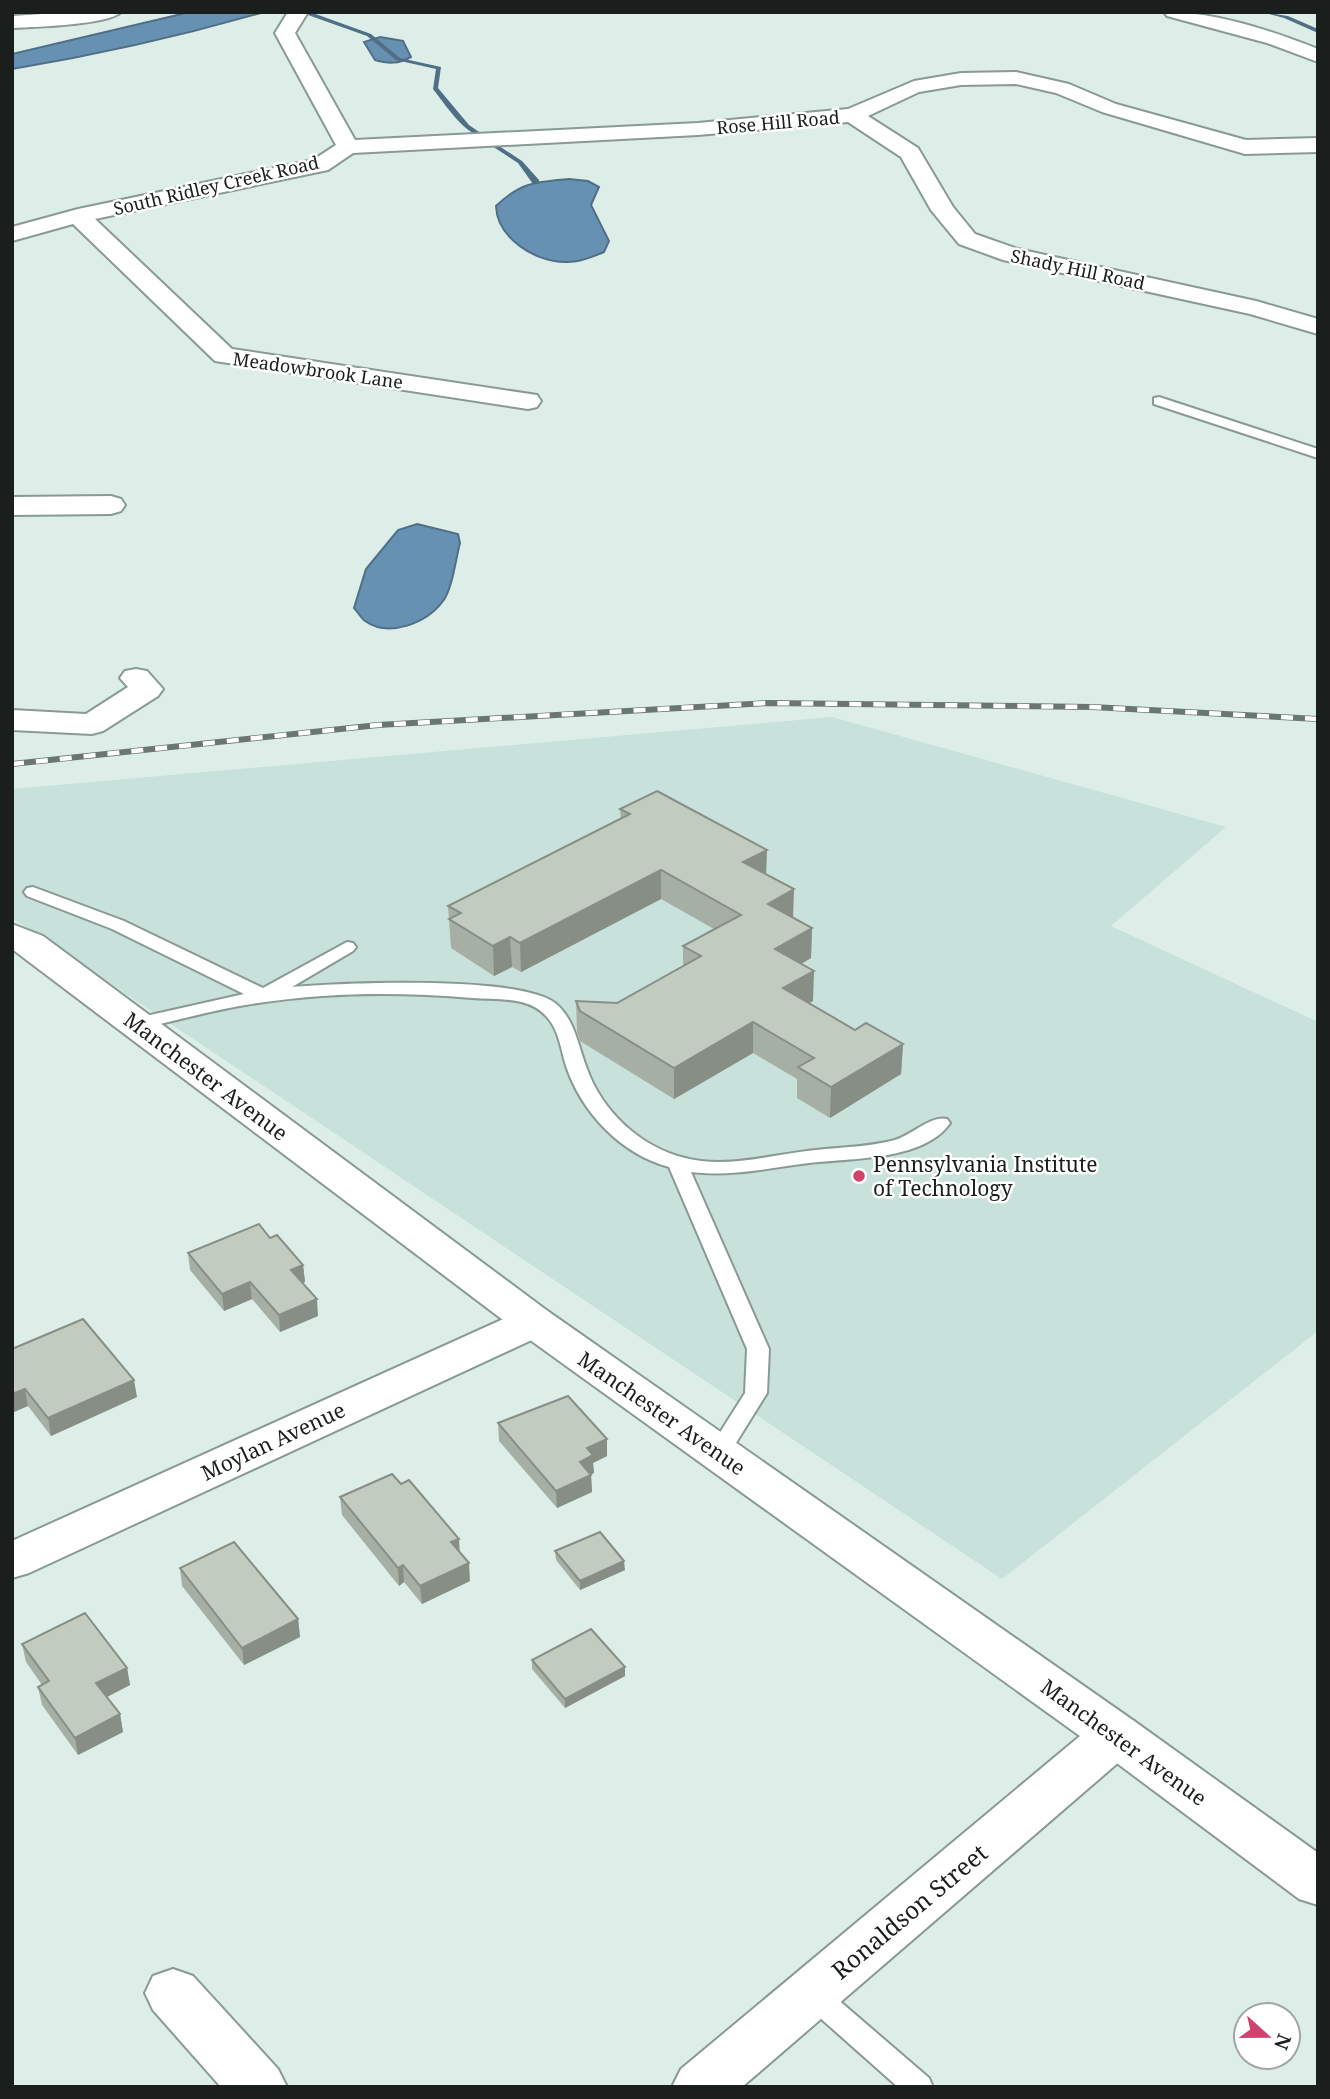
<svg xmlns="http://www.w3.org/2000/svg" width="1330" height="2099" viewBox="0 0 1330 2099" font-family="'Noto Serif',serif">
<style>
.built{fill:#c8e1da}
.water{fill:#6791b2;stroke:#506f86;stroke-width:2}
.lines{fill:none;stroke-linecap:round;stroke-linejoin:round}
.stream{fill:#506f86;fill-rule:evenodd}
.service-casing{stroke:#899994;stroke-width:4}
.minor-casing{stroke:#899994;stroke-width:4}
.tertiary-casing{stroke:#899994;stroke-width:4}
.secondary-casing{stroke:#899994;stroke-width:4}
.service{fill:#fff;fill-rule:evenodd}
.minor{fill:#fff;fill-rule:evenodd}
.tertiary{fill:#fff;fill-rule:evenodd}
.secondary{fill:#fff;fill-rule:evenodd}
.rail-casing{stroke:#6b7572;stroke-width:6}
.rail{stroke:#fff;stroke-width:4.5;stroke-dasharray:12;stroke-linecap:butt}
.wall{fill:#a6afa5}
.shaded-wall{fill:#878e86}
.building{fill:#c1cbc0;stroke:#878e86;stroke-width:2}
.poi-dot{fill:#d1436d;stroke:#fff;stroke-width:2.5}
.labels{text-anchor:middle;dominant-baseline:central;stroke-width:5;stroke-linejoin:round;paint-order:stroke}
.far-street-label{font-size:18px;fill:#1a1f1e;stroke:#fff}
.street-label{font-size:21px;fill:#1a1f1e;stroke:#fff}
.poi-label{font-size:21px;fill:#1a1f1e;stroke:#fff;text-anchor:start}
.near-street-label{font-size:24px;fill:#1a1f1e;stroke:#fff}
</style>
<rect width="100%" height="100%" fill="#ddeee9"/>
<path class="built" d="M832,717L1226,827L1111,926L1318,1022V1331L1002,1579L12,918V789Z"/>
<path class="water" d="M190,12H264C181,36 97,55 12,69V54Z
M380,37L403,41L411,57C398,64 389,64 375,60L364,42Z
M569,179L588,181L599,187L591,205L609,241L604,252C592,257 580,262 567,262C536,263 497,238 496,206C521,182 536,182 569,179Z
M417,524L458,534L460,543C456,558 452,590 443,601C427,623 389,638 365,621C361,618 357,611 354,608L366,569L398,530Z"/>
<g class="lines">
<path class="stream" d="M310,12L371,34L400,58L441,67L438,88L469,125L482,134V136C465,135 444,103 433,89L436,69L396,60L367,36L308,15V13Z
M1261,12L1288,16L1318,29V33L1284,18Z
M489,142H493L522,161L539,180V184H533L518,163L489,144Z"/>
<defs>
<path id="service" d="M1159,397L1318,449V458L1154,404V398Z
M33,887L124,921L263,988L347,942L353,943L356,947L353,951L292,987C342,983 518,975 555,1003C575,1019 578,1046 587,1069C602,1111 640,1147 685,1158C727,1169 774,1154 816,1150C842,1147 870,1147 895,1140C912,1135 931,1115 947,1119L950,1123C924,1161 850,1158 809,1163C769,1168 731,1177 691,1172L769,1349L767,1393L726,1459L718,1461L710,1459L707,1453L745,1393L747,1349L669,1167C621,1154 582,1113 566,1066C561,1050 559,1030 547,1017C529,996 497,1000 472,998C403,992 334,992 265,1002C221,1008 178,1020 135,1030L125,1024L128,1020L244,994L112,929L27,896L24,892L27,888Z
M811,1981L821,1985L929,2078L933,2087H898L801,2001L797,1993L801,1985Z"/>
<path id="minor" d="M288,12H308L295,33L355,140L698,123L848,109L914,81L961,73L1016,72L1069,84L1116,104L1246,140L1318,138V152L1245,154L1102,112L1056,93L1016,84L961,85L919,92L868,116L918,148L953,207L975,234L1018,249L1256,301L1318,319V334L1250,314L1003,260L959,244L931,210L901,157L848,122L698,135L353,153L328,170L95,219L232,349L537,395L541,401L537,407L528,409L215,361L73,224L12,241V227L78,209L313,160L336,145L275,33Z
M1164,12C1217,12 1269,30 1318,49V62L1267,43L1167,16Z
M111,496L121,499L125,505L121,511L111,514L12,515V497Z
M136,669L147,671L163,689L158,696L103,731L92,734L12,730V710L86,714L128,687L120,678L125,671Z
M534,1308L549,1312L556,1322L549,1332L29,1573L12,1578V1541L519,1312Z
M1116,1715L1134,1721L1142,1735L1134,1749L742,2087H672L681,2069L1098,1721Z
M173,1969L193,1976L278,2069L287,2087H221L153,2010L145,1993L153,1976Z"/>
<path id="tertiary" d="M12,924L43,936L549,1312L1134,1721L1318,1853V1905L1299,1899L1098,1749L519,1332L12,949Z"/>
<path id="secondary" d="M72,12H121C109,25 32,27 12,28V16Z"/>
</defs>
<use href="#service" class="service-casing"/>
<use href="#minor" class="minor-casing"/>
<use href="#tertiary" class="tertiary-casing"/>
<use href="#secondary" class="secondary-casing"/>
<use href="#service" class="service"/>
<use href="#minor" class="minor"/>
<use href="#tertiary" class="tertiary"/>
<use href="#secondary" class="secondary"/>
<defs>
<path id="rail" d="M12,764L378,725L767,703L1092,707L1318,719"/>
</defs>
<use href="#rail" class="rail-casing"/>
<use href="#rail" class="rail"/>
</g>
<path class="wall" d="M620,809L766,874L793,918L812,928L811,958L801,964L813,1001L809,1003L855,1030L903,1044L901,1074L830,1118L797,1098V1079L753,1053L674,1099L580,1041L577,1031L576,1001L617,1003L683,966V946L714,929L661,899L521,972L512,967L494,976L451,948L448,906L621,819Z
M270,1238L303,1265L305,1282L302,1283L318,1316L280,1332L252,1299L224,1311L190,1270L188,1253Z
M12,1349L137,1397L51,1436L28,1406Z
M498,1423L607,1439V1456L593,1463L594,1473L591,1474L592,1492L557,1508L499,1441Z
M340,1497L459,1552L470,1581L422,1604L404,1582L399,1586L342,1515Z
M555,1551L625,1570L580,1590L556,1560Z
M180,1568L298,1619L300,1637L244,1665L182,1586Z
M22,1644L127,1668L130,1685L107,1697L120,1714L123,1732L78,1755L42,1705L38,1687L42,1685L26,1662Z
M532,1660L625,1667V1676L565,1708L532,1669Z"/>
<path class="shaded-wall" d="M767,850L766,879L743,862Z
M661,870V899L521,972L520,943Z
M794,889L793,919L768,904Z
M812,928L811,958L775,979V949Z
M510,937L512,967L494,976L493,946Z
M814,971L813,1001L782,1019L783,988Z
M753,1022V1053L674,1099V1068Z
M903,1044L901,1074L830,1118L831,1087Z
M303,1265L305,1282L292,1287L291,1270Z
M250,1282L252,1299L224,1311L222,1294Z
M317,1299L318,1316L280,1332L279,1315Z
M134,1380L137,1397L51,1436L48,1418Z
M25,1389L28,1406L12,1413V1394Z
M607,1439V1456L593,1463L594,1473L580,1479V1462L587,1448Z
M591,1475L592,1492L557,1508L556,1491Z
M459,1539L460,1557L451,1542Z
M624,1561L625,1570L580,1590V1581Z
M469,1563L470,1581L422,1604L420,1586Z
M403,1565L404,1582L399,1586L398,1568Z
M298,1619L300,1637L244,1665L242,1648Z
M625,1667V1676L565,1708V1699Z
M127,1668L130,1685L99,1701L96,1683Z
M120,1714L123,1732L78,1755L75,1738Z"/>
<path class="building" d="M657,791L767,850L743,862L794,889L768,904L812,928L775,949L814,971L783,988L855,1030L866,1023L903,1044L831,1087L798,1067L814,1058L753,1022L674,1068L580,1011L576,1001L617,1003L701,956L683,946L741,915L661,870L520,943L510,937L493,946L449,919L461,913L448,906L630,814L620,809Z
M259,1224L270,1238L277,1235L303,1265L291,1270L317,1299L279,1315L250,1282L222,1294L188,1253Z
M83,1319L134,1380L48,1418L25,1389L12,1394V1349Z
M568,1396L607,1439L587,1448L593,1455L580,1462L591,1475L556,1491L498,1423Z
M392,1474L401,1484L409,1480L459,1539L451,1542L469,1563L420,1586L403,1565L398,1568L340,1497Z
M600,1532L624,1561L580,1581L555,1551Z
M234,1542L298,1619L242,1648L180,1568Z
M85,1613L127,1668L96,1683L120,1714L75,1738L38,1687L49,1681L22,1644Z
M591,1629L625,1667L565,1699L532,1660Z"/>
<circle class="poi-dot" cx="859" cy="1176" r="7"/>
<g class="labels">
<g class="far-street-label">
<text transform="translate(778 122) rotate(-5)">Rose Hill Road</text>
<text transform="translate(216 185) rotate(-13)">South Ridley Creek Road</text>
<text transform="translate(1078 269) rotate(12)">Shady Hill Road</text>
<text transform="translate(318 370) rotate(8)">Meadowbrook Lane</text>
</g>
<g class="street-label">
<text transform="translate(206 1076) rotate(37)">Manchester Avenue</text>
<text transform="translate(662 1413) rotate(35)">Manchester Avenue</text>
<text transform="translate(273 1441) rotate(-25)">Moylan Avenue</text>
<text transform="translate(1124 1742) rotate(36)">Manchester Avenue</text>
</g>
<g class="poi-label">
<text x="873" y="1164">Pennsylvania Institute<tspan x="873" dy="24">of Technology</tspan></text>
</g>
<g class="near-street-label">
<text transform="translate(909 1911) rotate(-40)">Ronaldson Street</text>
</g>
</g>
<rect width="1330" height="2099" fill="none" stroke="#1a1f1e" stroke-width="28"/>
<g transform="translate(1267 2036) rotate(111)"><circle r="33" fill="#ffffff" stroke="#a3a5a5" stroke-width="2"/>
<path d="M0-5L12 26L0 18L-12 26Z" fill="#d1436d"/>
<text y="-10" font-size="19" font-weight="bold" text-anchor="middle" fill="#1a1f1e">N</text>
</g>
</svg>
